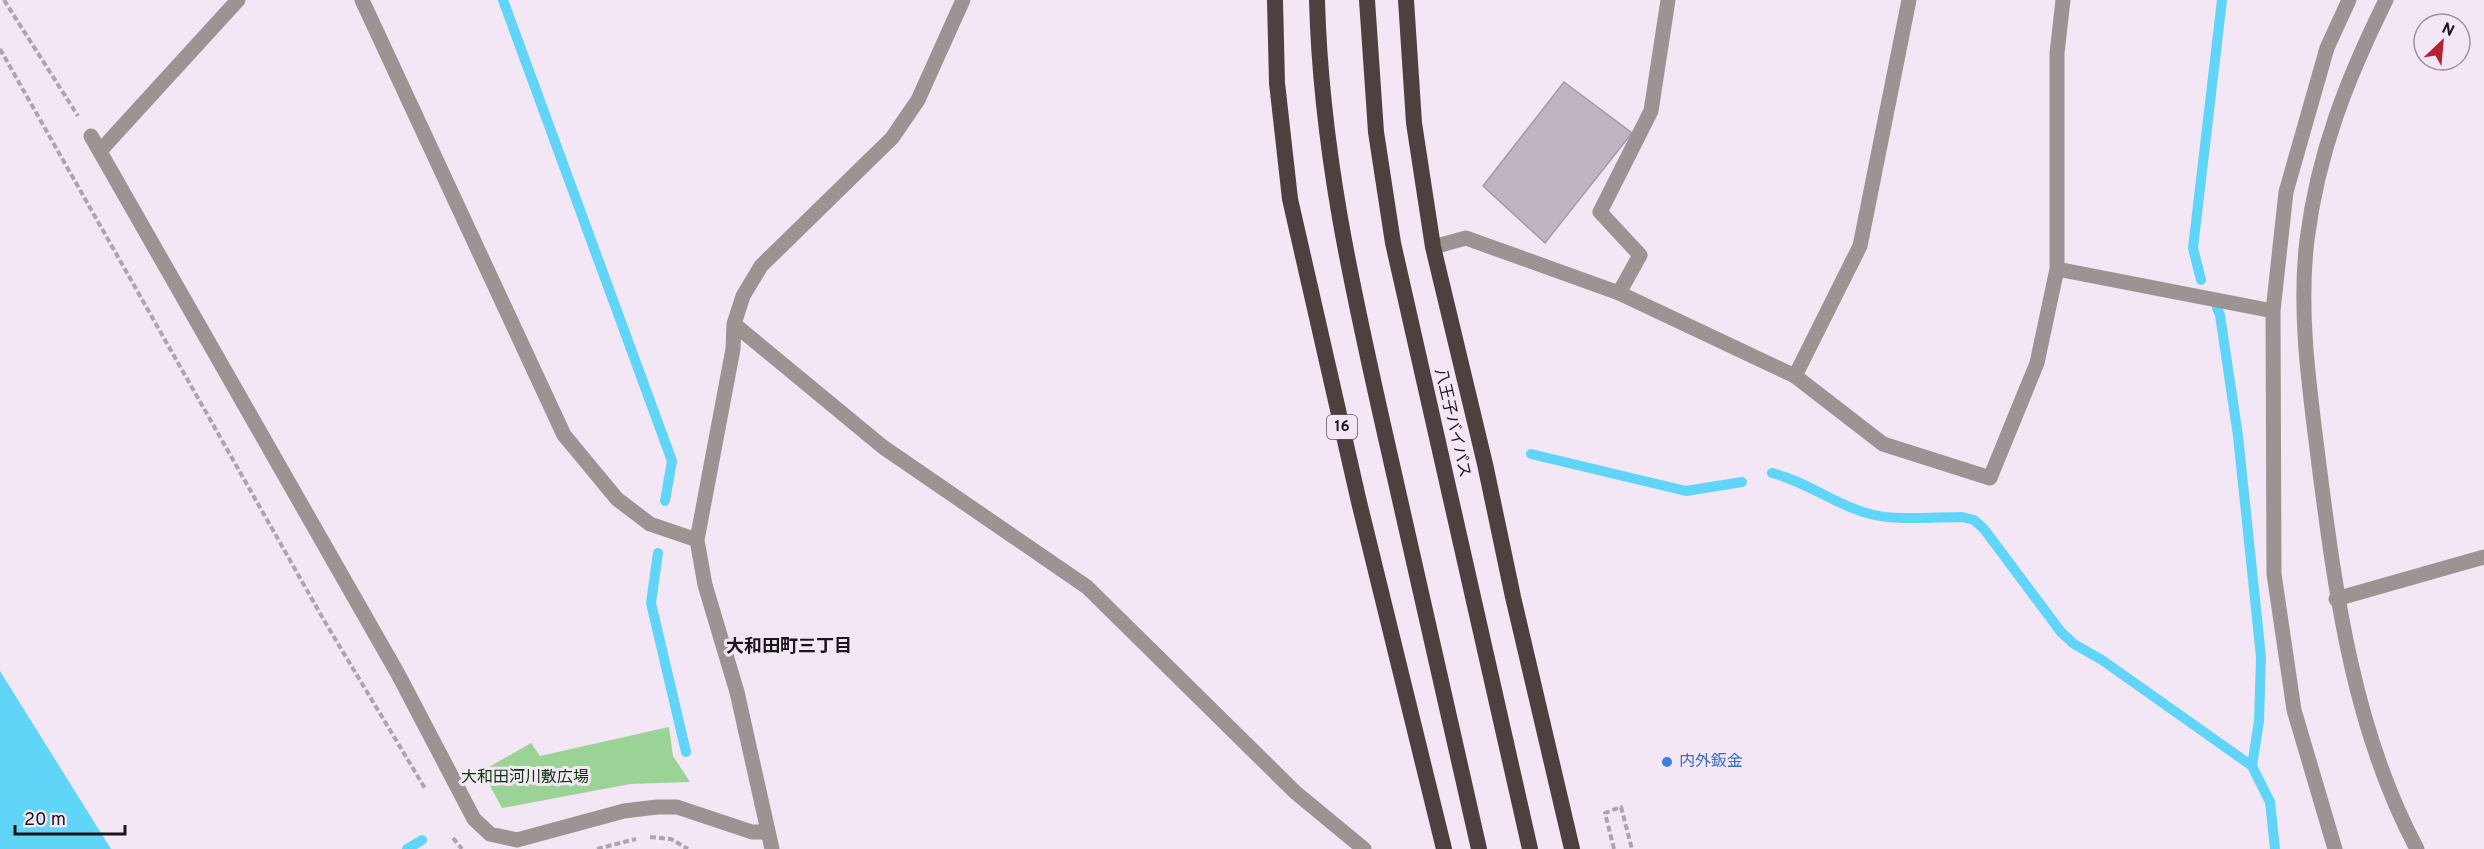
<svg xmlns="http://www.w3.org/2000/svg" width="2484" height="849" viewBox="0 0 2484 849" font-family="Overpass,'Noto Sans JP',sans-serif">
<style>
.green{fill:#9bd296}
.water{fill:#61d5f8}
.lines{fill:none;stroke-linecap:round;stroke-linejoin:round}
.stream{stroke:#61d5f8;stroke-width:10}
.building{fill:#bfb4c2;stroke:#a398a6;stroke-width:1.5}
.path{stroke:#aea4b0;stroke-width:4;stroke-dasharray:6 3;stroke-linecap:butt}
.service{stroke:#9c9393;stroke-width:15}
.minor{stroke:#9c9393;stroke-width:15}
.trunk{stroke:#4e403f;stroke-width:16}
.shop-dot{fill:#3f7fe0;stroke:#f3e7f5;stroke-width:2}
.labels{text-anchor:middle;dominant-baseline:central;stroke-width:6;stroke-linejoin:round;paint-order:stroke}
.shield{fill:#f3e7f5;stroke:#5a545c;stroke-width:1.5}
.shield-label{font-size:15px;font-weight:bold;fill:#19151a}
.street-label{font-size:16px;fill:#19151a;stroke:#f3e7f5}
.shop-label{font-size:16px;fill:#366cbe;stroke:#f3e7f5;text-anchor:start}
.park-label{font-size:16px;fill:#0a3709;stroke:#f3e7f5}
.neighbourhood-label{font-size:18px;font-weight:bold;fill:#19151a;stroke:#f3e7f5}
</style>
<rect width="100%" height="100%" fill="#f3e7f5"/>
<path class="green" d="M669,727L673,756L690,782L630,784L502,808L482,771L531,743L540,756Z"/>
<path class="water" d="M0,671L111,849H0Z"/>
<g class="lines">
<path class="stream" d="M503,0L672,461L665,501
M2201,280L2193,248L2222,0
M2217,308L2220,315L2238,436L2261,657L2259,721L2252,766
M1531,454L1686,491L1742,482
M1772,473C1808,482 1835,505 1870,514C1895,521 1935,517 1962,517L1974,520L1984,529L2061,632L2074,644L2102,660L2252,766L2270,802L2275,849
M658,553L651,603L686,752
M407,849L422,840"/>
</g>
<path class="building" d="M1564,82L1632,133L1545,243L1483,186Z"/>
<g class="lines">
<path class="path" d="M4,0L78,116
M0,49L325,622L426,790
M650,837L671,839L688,849
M453,838L462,849
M597,849L636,839
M1614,849L1605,813L1621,807L1632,849"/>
<path class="service" d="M1909,0L1860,246L1795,376L1883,444L1990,478L2037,363L2057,269V53L2063,0
M91,136L398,674L474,819L490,834L517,840L624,811L657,807H677L752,832H767
M100,151L238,0
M2057,269L2273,311
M1619,293L1640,255L1600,212L1651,111L1668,0
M2336,599L2484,557
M2335,849L2294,710L2274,574L2273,311L2286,192L2327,48L2349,0"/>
<path class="minor" d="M362,0L564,435L617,499L650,524L697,540
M2386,0C2347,79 2318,152 2307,240C2298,314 2310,392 2319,465C2336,597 2354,731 2417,849
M1433,247L1466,238L1619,293L1795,376
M734,324L883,447L1087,587L1295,792L1364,849
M772,849L737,692L705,585L697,540L733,349L734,324L743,296L761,266L892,138L918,100L963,0"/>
<path class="trunk" d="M1275,0L1277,83L1290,199L1359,502L1444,849
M1317,0C1321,155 1354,296 1388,447C1419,581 1449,715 1479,849
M1367,0L1376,132L1393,243L1530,849
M1406,0L1414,123L1433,247L1485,464L1513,597L1572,849"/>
</g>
<circle class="shop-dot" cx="1667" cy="762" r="6"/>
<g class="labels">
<rect class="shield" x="1327" y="415" width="30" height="24" rx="4.5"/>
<g class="shield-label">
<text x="1342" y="427">16</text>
</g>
<g class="street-label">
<text transform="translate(1452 423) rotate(77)">八王子バイパス</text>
</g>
<g class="shop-label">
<text x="1679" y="762">内外鈑金</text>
</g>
<g class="park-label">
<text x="525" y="778">大和田河川敷広場</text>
</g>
<g class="neighbourhood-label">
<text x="789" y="647">大和田町三丁目</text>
</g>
</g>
<g transform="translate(2442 42) rotate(26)"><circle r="28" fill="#f3e7f5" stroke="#9c939d" stroke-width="1.5"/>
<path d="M0-4.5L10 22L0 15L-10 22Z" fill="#b32135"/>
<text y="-9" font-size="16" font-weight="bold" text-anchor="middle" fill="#19151a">N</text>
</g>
<path d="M15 825v9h110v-9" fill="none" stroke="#19151a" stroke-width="3"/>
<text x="24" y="825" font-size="18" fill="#19151a" stroke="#f3e7f5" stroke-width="4.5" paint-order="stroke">20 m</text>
</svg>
